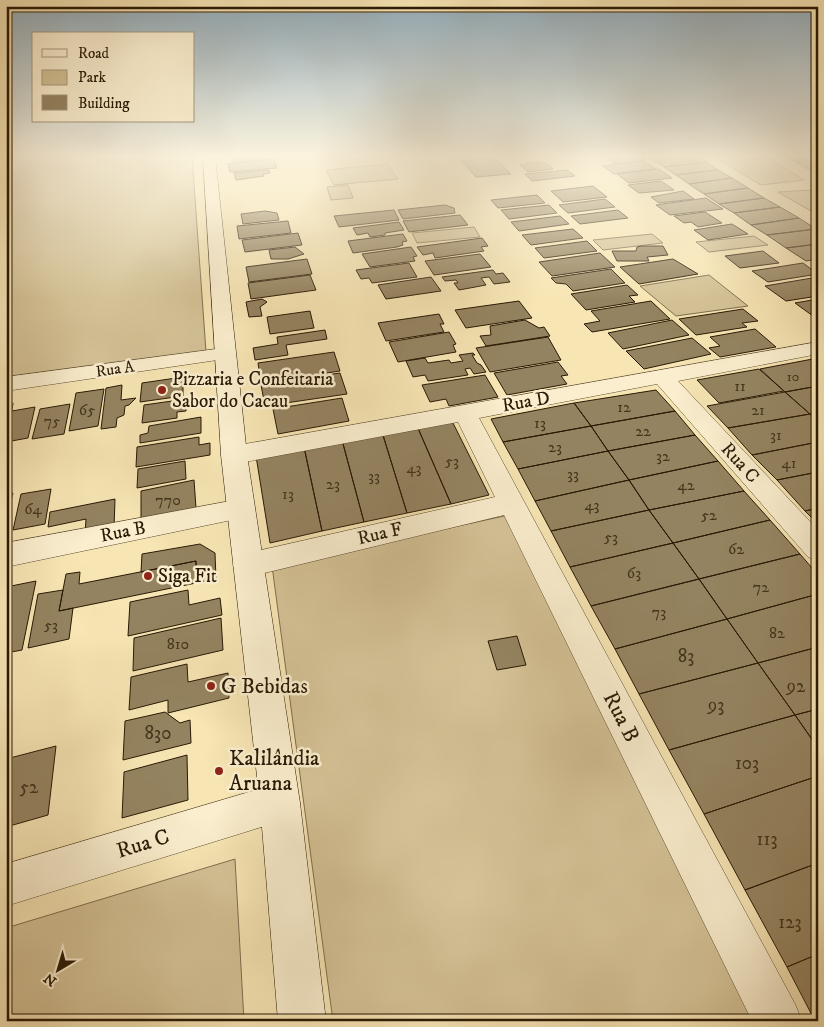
<svg xmlns="http://www.w3.org/2000/svg" width="824" height="1027" viewBox="0 0 824 1027" font-family="'IM FELL DW Pica',serif">
<style>
.green{fill:#d4c296;stroke:#7e6e4e}
.building{fill:#948360;stroke:#291905}
.lines{fill:none;stroke-linecap:round;stroke-linejoin:round}
.street-casing{stroke:#5c4c31;stroke-width:1}
.secondary-casing{stroke:#291905;stroke-width:1}
.street{fill:#faeece;fill-rule:evenodd}
.secondary{fill:#faeece;fill-rule:evenodd}
.poi-dot{fill:#8f2418;stroke:#faeece;stroke-width:2}
.labels{text-anchor:middle;dominant-baseline:central;stroke-width:5;stroke-linejoin:round;paint-order:stroke}
.far-number-label{font-size:14px;fill:#44341c}
.far-street-label{font-size:16px;fill:#291905;stroke:#faeece}
.number-label{font-size:16px;fill:#44341c}
.poi-label{font-size:19px;fill:#291905;stroke:#faeece;text-anchor:start}
.street-label{font-size:19px;fill:#291905;stroke:#faeece}
.near-number-label{font-size:19px;fill:#44341c}
.near-poi-label{font-size:22px;fill:#291905;stroke:#faeece;text-anchor:start}
.near-street-label{font-size:22px;fill:#291905;stroke:#faeece}
</style>
<rect width="100%" height="100%" fill="#f7e5b4"/>
<filter id="stains"><feTurbulence type="fractalNoise" baseFrequency=".004" numOctaves="4"/><feColorMatrix values="0 0 0 0 .2 0 0 0 0 .09 0 0 0 0 .02 0 0 0 .5 -.17"/></filter>
<radialGradient id="worn" r=".72"><stop offset=".6" stop-color="#630" stop-opacity="0"/><stop offset="1" stop-color="#630" stop-opacity=".3"/></radialGradient>
<path class="green" d="M6,156H192L206,352L6,380Z
M713,156H765L804,180L761,185Z
M387,164L398,179L334,185L326,170Z
M348,185L353,198L331,200L327,187Z
M812,190L818,193V215L778,192Z
M474,227L480,237L417,243L412,233Z
M652,234L663,243L603,250L593,240Z
M754,236L768,245L709,252L696,242Z
M709,275L748,306L676,316L640,286Z
M509,515L763,1021H333L272,566Z
M235,859L244,1021H6V928Z"/>
<path class="building" d="M235,156H264L265,160L233,163L232,158Z
M610,156H643L645,157L642,158L646,160L615,164L607,158L612,157Z
M680,156H695L706,162L664,167L652,159Z
M784,156H818V160L796,162Z
M495,158L511,174L476,177L461,161Z
M274,159L277,168L230,172L228,164Z
M818,160V170L812,171L796,162Z
M644,161L656,169L614,174L603,166Z
M539,162L546,163L553,169L528,172L520,165Z
M706,162L718,170L676,175L664,167Z
M659,169L672,178L629,183L617,174Z
M269,170L270,173L263,174L264,176L236,180L234,173Z
M567,170L575,176L532,181L525,174Z
M718,170L732,178L689,184L676,175Z
M732,178L748,188L704,194L689,184Z
M661,181L674,190L639,193L628,185Z
M593,186L607,197L563,202L551,191Z
M748,188L764,198L719,204L704,194Z
M683,191L694,199L659,203L651,197Z
M537,195L545,203L498,208L491,200Z
M706,198L723,209L670,215L656,205Z
M764,198L780,207L734,213L719,204Z
M605,199L615,207L568,213L559,205Z
M445,205L454,208L455,213L403,219L398,210Z
M549,205L557,213L509,219L501,210Z
M780,207L799,218L751,225L734,213Z
M394,210L399,220L339,227L334,216Z
M618,210L628,218L580,224L571,216Z
M265,211L277,213L279,220L243,224L241,214Z
M705,212L722,223L698,227L691,222L684,223L674,216Z
M460,215L468,225L409,232L403,221Z
M560,216L569,224L519,231L511,222Z
M799,218L816,229L767,235L751,225Z
M288,221L291,233L239,239L237,226Z
M399,222L404,230L385,233V235L370,237L368,233L357,235L353,228Z
M732,224L748,234L708,240L694,230Z
M573,229L583,238L531,245L522,235Z
M816,229L818,244L786,248L767,235Z
M298,233L302,245L245,252L242,240Z
M403,234L407,241L402,242L403,245L397,247L353,253L348,241Z
M482,238L488,246L481,247L484,251L435,258L433,253L423,255L417,247Z
M587,241L597,251L544,258L535,248Z
M818,244V259L806,261L786,248Z
M641,246H663L668,255L647,257L649,261H617L612,251H636L637,247Z
M295,247L304,254L288,259H271L269,250Z
M411,247L417,256L413,257L415,261L370,267L362,254Z
M763,251L779,263L740,268L725,256Z
M600,253L615,267L552,276L539,262Z
M480,254L491,267L434,275L425,261Z
M307,259L312,274L249,282L246,267Z
M673,259L698,274L639,284L620,267Z
M409,263L417,277L372,283L369,278L361,279L356,270Z
M803,263L818,274L768,282L752,271Z
M611,269L625,283L573,291L566,284L556,283L551,278Z
M493,270L496,274L503,273L510,282L494,284L489,277L481,278L486,285L459,290L454,283H458L456,280L445,281L442,277Z
M310,275L316,290L251,299L248,283Z
M431,277L441,291L386,299L378,285Z
M818,277V296L786,301L765,286Z
M627,285L638,295L629,296L635,302L586,310L571,294Z
M262,299L267,302L260,307L262,316L249,317L246,302Z
M818,299V315L813,316L795,303Z
M519,301L532,318L466,328L455,310Z
M651,301L670,319L592,332L584,324L600,321L591,311Z
M743,309L758,321L742,323L747,327L696,335L679,319Z
M310,311L314,328L270,334L267,317Z
M439,314L444,324H440L444,332L386,341L378,323Z
M525,320L539,328L544,327L550,336L486,346L480,336L491,335L490,326Z
M672,320L689,335L623,349L608,333Z
M755,329L776,347L720,357L709,348L720,346L710,337Z
M325,330L327,339L286,345L288,355L255,360L253,348L278,344L277,337Z
M449,332L456,344L453,345L456,352L398,362L389,342Z
M548,337L561,360L490,372L476,348Z
M692,338L711,354L644,369L626,351Z
M334,352L340,371L261,383L258,363Z
M473,353L475,355H472L477,363L481,365L486,372L474,374L470,368L465,369L468,375L428,381L425,375L413,377L406,361L425,358L428,363L449,360L451,363L463,361L459,355Z
M818,358V386L785,392L760,369Z
M558,362L568,375L561,376L567,384L507,395L494,373Z
M759,369L784,391L719,403L697,380Z
M340,373L347,394L265,406L261,385Z
M485,375L498,397L449,406L446,399L430,402L422,385Z
M183,377V396L140,402L142,383Z
M122,385L121,400L136,398L129,405L125,406L124,415L117,418L116,427L101,429L106,388Z
M818,386V413L810,414L785,392Z
M104,389L98,426L69,431L76,393Z
M656,390L675,411L591,426L574,403Z
M785,392L810,414L728,428L707,406Z
M342,398L349,421L278,434L273,409Z
M186,399V411L177,412V418L142,423L144,405Z
M13,403L12,411L35,407L28,438L6,442V404Z
M574,403L591,426L503,442L491,419Z
M70,404L64,434L32,439L40,409Z
M675,411L695,435L608,451L591,426Z
M810,414L818,421V442L752,455L728,428Z
M201,417V433L140,443V435L148,433L149,426Z
M451,419L489,495L451,504L417,426Z
M417,426L451,504L407,513L382,432Z
M591,426L608,451L518,469L503,442Z
M382,432L407,513L364,522L342,440Z
M695,435L718,461L629,480L608,451Z
M199,437V445L210,443V455L136,467L137,447Z
M342,440L364,522L322,531L304,447Z
M818,442V472L777,480L752,455Z
M304,447L322,531L270,543L256,456Z
M608,451L629,480L535,501L518,469Z
M185,461L186,479L137,488L138,469Z
M718,461L744,491L649,510L629,480Z
M818,472V508L805,511L777,480Z
M194,480L196,508L141,520V491Z
M629,480L649,510L551,531L535,501Z
M51,489L45,524L13,530L21,494Z
M744,491L770,520L673,543L649,510Z
M13,493L6,521V495Z
M115,499L114,528L85,534L86,519L48,527L50,512Z
M818,508V524L805,511Z
M649,510L673,543L570,567L551,531Z
M770,520L800,554L699,579L673,543Z
M673,543L699,579L591,606L570,567Z
M200,544L215,553L216,579L196,583V561L141,572L142,554Z
M800,554L818,575V594L727,619L699,579Z
M196,561V583L59,611L66,574L80,572L79,584Z
M699,579L727,619L615,649L591,606Z
M36,581L22,650L6,653V587Z
M63,590L59,611L73,608L69,639L28,648L38,594Z
M188,590L189,605L220,598L222,615L128,636L130,602Z
M818,594V647L758,663L727,619Z
M221,618L223,650L133,671L134,638Z
M727,619L758,663L639,694L615,649Z
M517,636L526,665L497,670L488,641Z
M818,647V709L795,715L758,663Z
M758,663L795,715L669,750L639,694Z
M187,664L188,682L228,673L229,698L168,713V700L129,710L131,677Z
M818,709V748L795,715Z
M165,712L180,723L190,720L191,743L123,760L125,721Z
M795,715L818,748V776L704,814L669,750Z
M56,746L48,815L6,827V759Z
M187,755L188,800L122,818L124,772Z
M818,776V863L745,890L704,814Z
M818,863V954L787,967L745,890Z
M818,954V1021H815L787,967Z"/>
<g class="lines">
<defs>
<path id="street" d="M818,342V354L678,381L818,530V561L808,557L657,384L479,418L795,1004L802,1021H752L504,515L248,577L238,574L233,565L238,556L248,553L495,497L458,422L234,464L225,461L221,455L225,449L234,446Z
M224,348L231,350L234,354L231,358L6,391V377Z
M241,499L251,502L255,509L251,516L6,567V543Z
M280,783L294,789L300,803L294,817L6,906V864Z"/>
<path id="secondary" d="M203,156H215L247,455L300,803L326,1021H278L260,803L221,455Z"/>
</defs>
<use href="#street" class="street-casing"/>
<use href="#secondary" class="secondary-casing"/>
<use href="#street" class="street"/>
<use href="#secondary" class="secondary"/>
</g>
<linearGradient id="sky" x2="0" y2="1"><stop stop-color="#92acbb"/><stop offset="0.52" stop-color="#fbf3dd"/><stop offset="1" stop-color="#fbf3dd" stop-opacity="0"/></linearGradient>
<rect width="824" height="300" fill="url(#sky)"/>
<g class="poi-dot">
<circle cx="162" cy="390" r="5"/>
<circle cx="148" cy="576" r="5"/>
<circle cx="211" cy="686" r="5"/>
<circle cx="219" cy="771" r="5"/>
</g>
<g class="labels">
<g class="far-number-label">
<text x="793" y="377">10</text>
</g>
<g class="far-street-label">
<text transform="translate(115 369) rotate(-8)">Rua A</text>
</g>
<g class="number-label">
<text x="740" y="386">11</text>
<text x="624" y="407">12</text>
<text x="87" y="410">65</text>
<text x="758" y="410">21</text>
<text x="52" y="421">75</text>
<text x="540" y="423">13</text>
<text x="643" y="431">22</text>
<text x="776" y="435">31</text>
<text x="555" y="447">23</text>
<text x="663" y="456">32</text>
<text x="452" y="461">53</text>
<text x="789" y="463">41</text>
<text x="414" y="468">43</text>
<text x="573" y="474">33</text>
<text x="374" y="476">33</text>
<text x="333" y="484">23</text>
<text x="686" y="485">42</text>
<text x="288" y="494">13</text>
<text x="168" y="500">770</text>
<text x="592" y="505">43</text>
<text x="33" y="509">64</text>
<text x="709" y="515">52</text>
<text x="611" y="537">53</text>
<text x="736" y="549">62</text>
<text x="634" y="573">63</text>
<text x="761" y="587">72</text>
<text x="659" y="612">73</text>
<text x="51" y="625">53</text>
<text x="777" y="633">82</text>
<text x="178" y="644">810</text>
</g>
<g class="poi-label">
<text x="172" y="379">Pizzaria e Confeitaria<tspan x="172" dy="22">Sabor do Cacau</tspan></text>
<text x="158" y="576">Siga Fit</text>
</g>
<g class="street-label">
<text transform="translate(526 402) rotate(-10)">Rua D</text>
<text transform="translate(740 463) rotate(48)">Rua C</text>
<text transform="translate(123 532) rotate(-11)">Rua B</text>
<text transform="translate(380 534) rotate(-13)">Rua F</text>
</g>
<g class="near-number-label">
<text x="686" y="656">83</text>
<text x="796" y="686">92</text>
<text x="716" y="705">93</text>
<text x="158" y="733">830</text>
<text x="747" y="763">103</text>
<text x="29" y="787">52</text>
<text x="767" y="839">113</text>
<text x="790" y="922">123</text>
</g>
<g class="near-poi-label">
<text x="221" y="686">G Bebidas</text>
<text x="229" y="758">Kalilândia<tspan x="229" dy="25">Aruana</tspan></text>
</g>
<g class="near-street-label">
<text transform="translate(621 717) rotate(63)">Rua B</text>
<text transform="translate(143 844) rotate(-17)">Rua C</text>
</g>
</g>
<rect width="824" height="1027" fill="none" stroke="#f7e5b4" stroke-width="25"/>
<rect x="8" y="8" width="809" height="1012" fill="none" stroke="#291905" stroke-width="2.5"/>
<rect x="12" y="12" width="799" height="1002" fill="none" stroke="#291905"/>
<rect x="32" y="32" width="162" height="90" fill="#faeece" stroke="#a6997e"/>
<rect x="42" y="49" width="25" height="8" fill="#faeece" stroke="#a6997e"/>
<text x="78" y="58" font-size="15" fill="#291905">Road</text>
<rect x="42" y="70" width="25" height="15" fill="#d4c296" stroke="#a6997e"/>
<text x="78" y="82" font-size="15" fill="#291905">Park</text>
<rect x="42" y="95" width="25" height="15" fill="#948360" stroke="#a6997e"/>
<text x="78" y="108" font-size="15" fill="#291905">Building</text>
<g transform="translate(58 970) rotate(218)" stroke="#faeece" stroke-width="4" paint-order="stroke">
<path d="M0-4L9 19L0 12L-9 19Z" fill="#291905"/>
<text y="-8" font-size="14" font-weight="bold" text-anchor="middle" fill="#291905">N</text>
</g>
<rect width="100%" height="100%" filter="url(#stains)"/>
<rect width="100%" height="100%" fill="url(#worn)"/>
</svg>
